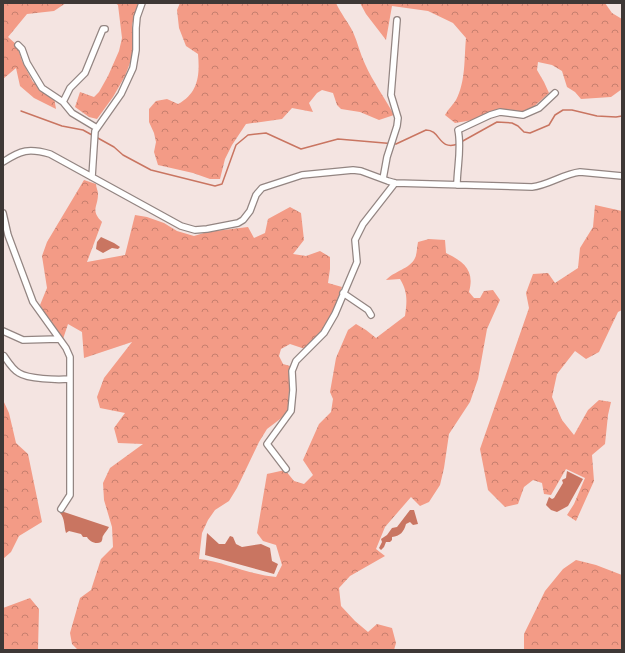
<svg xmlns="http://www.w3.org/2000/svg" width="625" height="653" viewBox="0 0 625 653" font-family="Lato,sans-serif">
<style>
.forest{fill:url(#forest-crowns)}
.water{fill:#c97561}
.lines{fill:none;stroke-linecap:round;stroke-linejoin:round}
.stream{stroke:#c97561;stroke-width:1.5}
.minor-casing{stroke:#938582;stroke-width:8}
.minor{stroke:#fff;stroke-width:5.5}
</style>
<defs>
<pattern id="forest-crowns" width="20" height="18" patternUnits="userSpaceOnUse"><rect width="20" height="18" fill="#f39b86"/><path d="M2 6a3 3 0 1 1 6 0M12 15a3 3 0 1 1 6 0" fill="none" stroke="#c67f6e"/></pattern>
</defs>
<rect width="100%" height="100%" fill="#f4e4e1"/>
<path class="forest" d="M3,3H66L54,11L27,14L8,37L17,45L22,61L33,82L54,97L56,109L34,98L20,86L16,68L3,79Z
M115,3H138L132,25L133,55L125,76L113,97L97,119L89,117L75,107L80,92L94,97L99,92L108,76L119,51L122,38L118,5Z
M180,3H336C341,14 348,22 353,32C358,43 360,54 365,64C373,82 385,98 394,115L379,120L360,112L341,109L337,105L333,93L322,90L317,93L309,103L313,112L292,108L282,119L246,124L232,145L225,159L220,179H210L193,173L158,165L154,152L156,142L154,133L149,122V109L156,101L167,99L178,104C198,93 200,76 198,54L186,46L179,28L177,10Z
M360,3H605L612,13L622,19V89L611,97L581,99L575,92L567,87L562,71L552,65L538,62L537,70L544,82L549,93L529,111L505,112L479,119L455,123L445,115C448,109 453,105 456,100C466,81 464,58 466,38L453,23L428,11L392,6L386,40L366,14Z
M84,180L96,184C96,187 98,191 98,194C98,207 90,210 102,222L87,262L125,255L135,215L147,217L164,223L177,231L194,236L207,232L248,227L254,238L265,233L268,219L290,207L301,213L304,240L293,254L306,256L320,251L330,257V269L328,283L342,287L333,312L321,331L305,349L290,344L281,349L279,356L283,364L290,366L288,413L267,429L259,442L237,488L229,501L215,510L208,520L202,533L199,559C225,562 250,575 276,577L282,565L276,545L263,541L257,533L267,474L285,470L294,481L304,484L313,475L303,460L319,424L331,412L333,399L330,392L336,358L348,330L356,324L366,330L376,338L405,316C407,302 408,292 400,279L386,280C394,271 410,269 415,258C417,254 417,247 418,242L429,239L445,240L446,253C464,262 475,270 469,292L474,298H480L484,291L493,290L500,300L487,329L478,379L470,402L449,434L444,468L440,485L429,502L420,506L411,497L385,527L376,549L385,556L350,576L339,588L341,606L355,621L368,632L377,624L392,628L396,643L394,650H78L72,644L70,633L80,598L91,590L101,559L113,547L112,527L104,500L103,483L110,468L143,444L118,443L114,428L125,413L100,408L97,397L104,378L132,342L84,358L82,332L68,324L62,342L40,305L47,288L42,256L47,242Z
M595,205L622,211V310L618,312L599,352L586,359L575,351L557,374L552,397L562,420L574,435L588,410L599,400L611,402L608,415L605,444L592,455L594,481L576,521L567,515L574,504L585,478L566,469L551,495L544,494L542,483L533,480L524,487L518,504L505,507L488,490L480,449L529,308L526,293L533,274L548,273L555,283L578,268L580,248L593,227Z
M3,400L9,413L16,443L28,454L42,522L19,536L11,552L3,559Z
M576,560L596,565L622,575V650H524V634L545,591L563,569Z
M30,598L39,609L38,650H3V608Z"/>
<path class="water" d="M101,237L114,243L120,247L118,249L112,248L103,253L96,249L97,242Z
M567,471L583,479L568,506L557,512L551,510L546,505L549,497L552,499L554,498L563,483L562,480L566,478Z
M410,510H414L418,524L413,525L410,522L406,524C404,532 400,536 392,537V540L390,542H386L384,547L381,550L379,548L382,542L381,539L387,535L392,528L397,527Z
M61,511L109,527C107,531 105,532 103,536C102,537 103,540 101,542C96,545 89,541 87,537H83L81,534L69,531L66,533C64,527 65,518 60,513Z
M207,533L219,544H225L230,536L233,537L236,544L242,547L261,544L270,548L272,561L278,564L274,574L205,555Z"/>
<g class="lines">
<path class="stream" d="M21,111L62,126L83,130L92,135
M96,137L114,147L123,155L151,170L215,186L222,184L236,145L248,135L266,133L301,149L338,139L396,144L426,130C441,130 438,151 458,144
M461,142L497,122L512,123L518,126L524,132L530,133L549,125L555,115L563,110H572L597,116L616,117L622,116"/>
<defs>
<path id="minor" d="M18,45L22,49L27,63L42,88L63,102L72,113L97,128
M63,102L70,88L85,73L103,29H105
M3,162C21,150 29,148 50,154L181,226L195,230L207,229L238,223L243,220L250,211L256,195L262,188L302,175L353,170L361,171L388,181L395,183L532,187C549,185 563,174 580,172L622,176
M92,177L95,131L121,94L133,68L136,50V28L137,17L142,3
M383,179L387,157L397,126L398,118L391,95L397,20
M457,185C457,167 462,148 458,130L490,115L500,112L523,115L539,108L555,93
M3,213L8,235L33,302L66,348L70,357V495L61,509
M343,293L368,310L371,315
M3,331L23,340L59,339
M4,356C8,362 13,370 19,373C28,379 57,380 69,379
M286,469L267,444L291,411L293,390L292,371L296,361L324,333L335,314L357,262L355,240L363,224L395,183"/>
</defs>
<use href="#minor" class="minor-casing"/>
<use href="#minor" class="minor"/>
</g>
<rect width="625" height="653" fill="none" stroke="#3e3836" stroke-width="8"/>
</svg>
